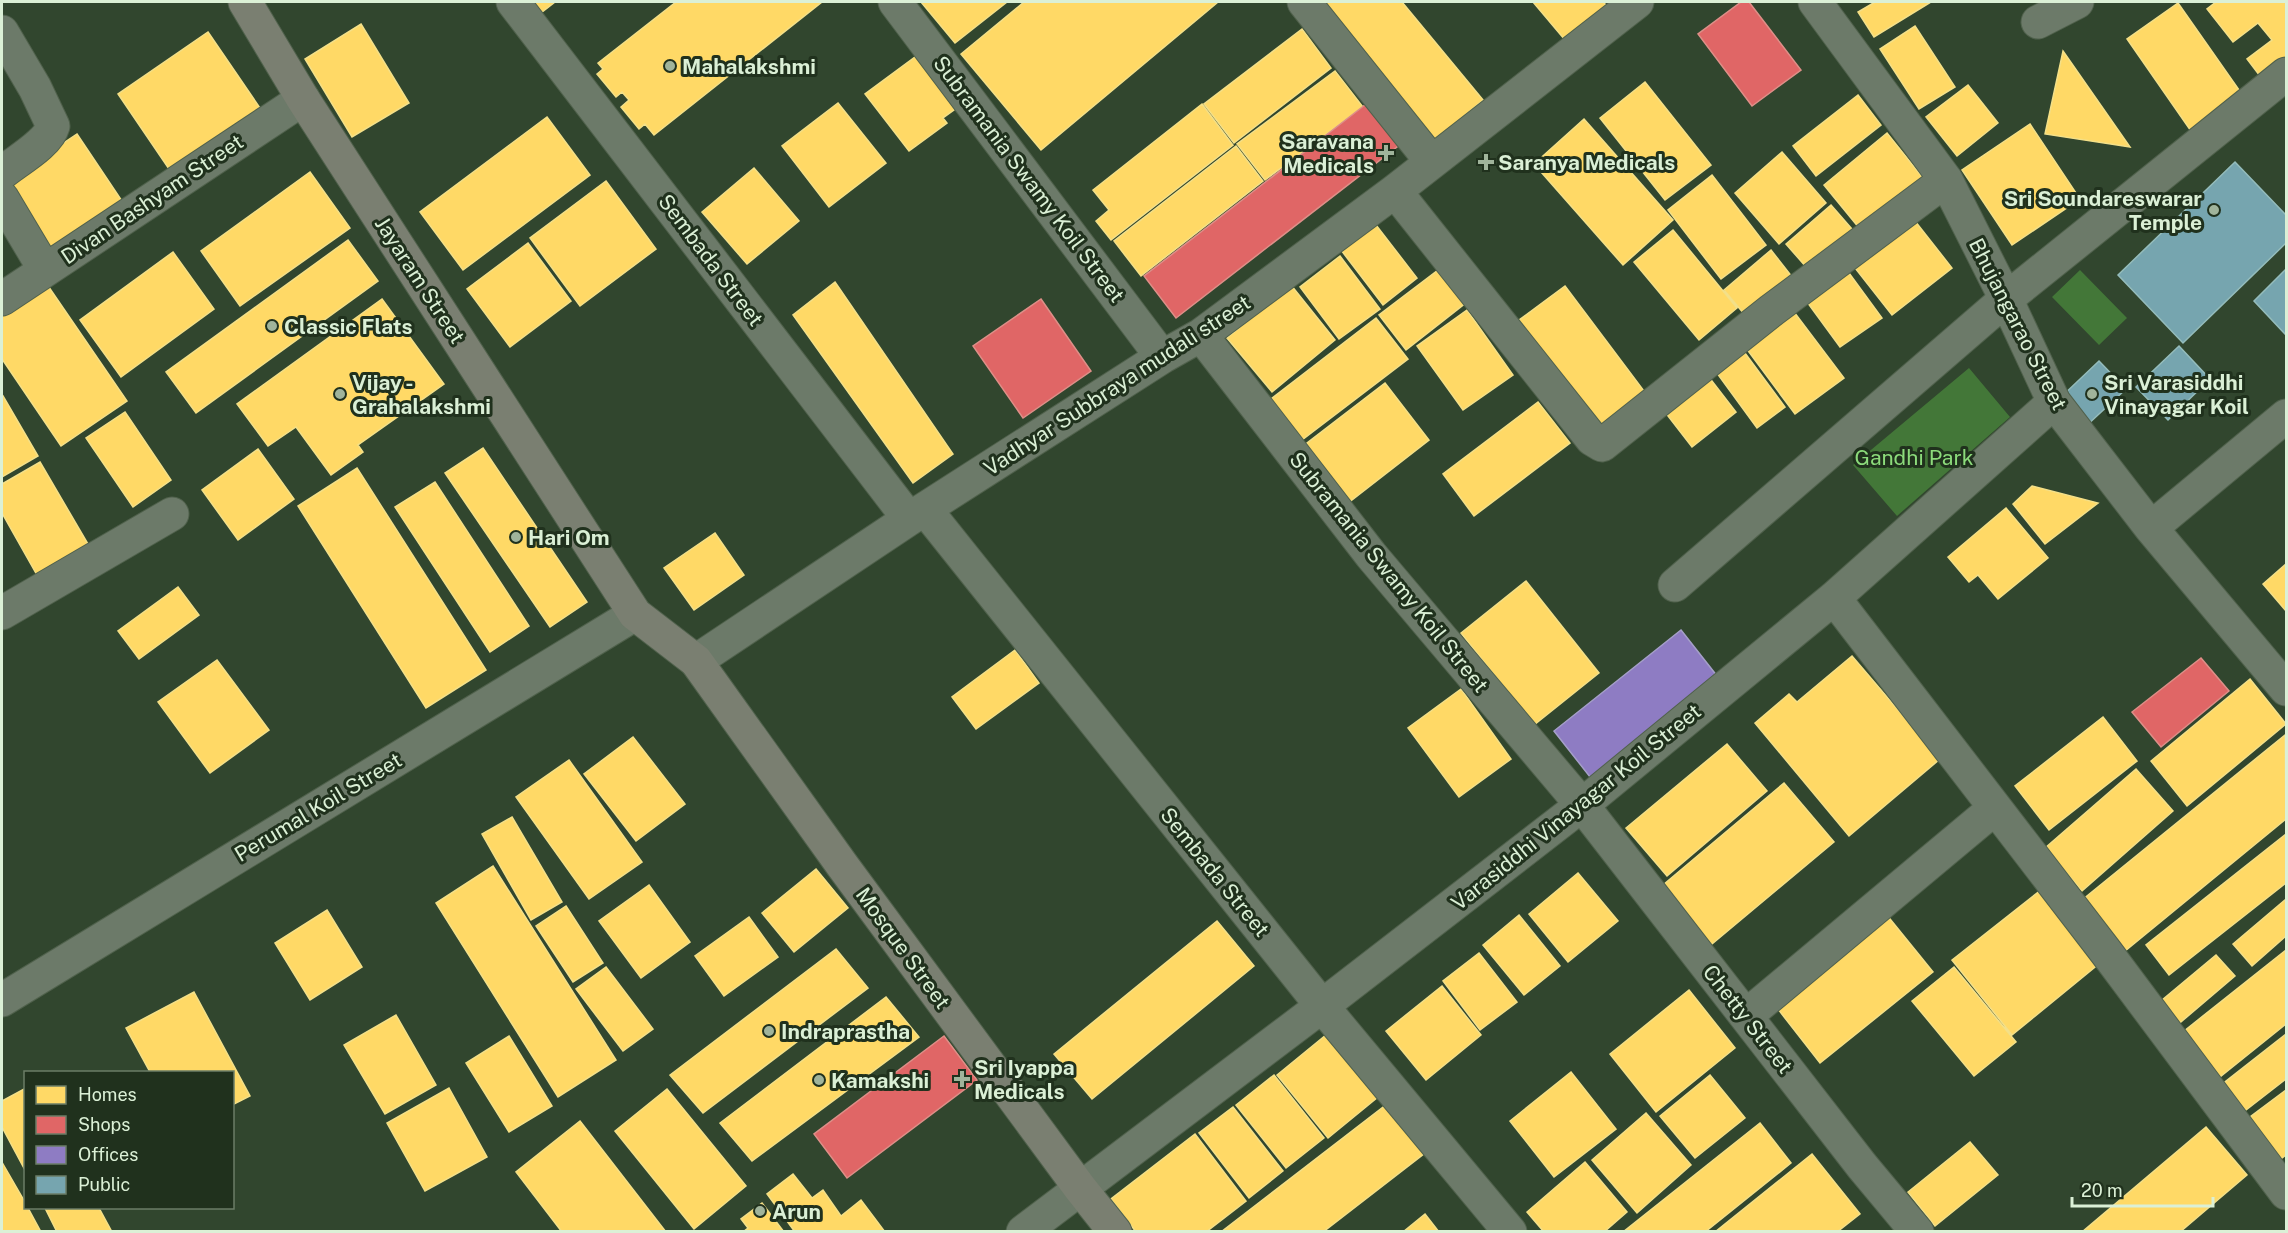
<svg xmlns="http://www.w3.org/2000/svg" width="2288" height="1233" viewBox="0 0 2288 1233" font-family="'Public Sans',sans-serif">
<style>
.green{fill:#437738}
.homes{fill:#ffd966;stroke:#f4e088;stroke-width:1.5}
.shops{fill:#e06666;stroke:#de8f88;stroke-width:1.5}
.offices{fill:#8e7cc3;stroke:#a59fc9;stroke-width:1.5}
.public{fill:#76a5af;stroke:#94bcbb;stroke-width:1.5}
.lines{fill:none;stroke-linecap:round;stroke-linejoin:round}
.minor-casing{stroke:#50614c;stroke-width:35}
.major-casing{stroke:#50614c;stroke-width:35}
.minor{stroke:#6c7a69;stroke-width:33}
.major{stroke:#7a7f71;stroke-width:33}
.poi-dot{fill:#a0b49b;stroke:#20311d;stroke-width:2}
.labels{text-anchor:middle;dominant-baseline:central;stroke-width:6;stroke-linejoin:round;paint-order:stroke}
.poi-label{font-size:21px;font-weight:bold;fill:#dbf0d6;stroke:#20311d;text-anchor:start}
.street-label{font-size:21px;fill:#dbf0d6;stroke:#20311d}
.park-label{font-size:21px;fill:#8cdb7b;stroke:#20311d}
</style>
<rect width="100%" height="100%" fill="#31462e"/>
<path class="green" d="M2080,270L2127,318L2099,345L2052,297Z
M1969,368L2010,417L1897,516L1853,465Z"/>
<path class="homes" d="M526,2H555L537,16Z
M676,2H822L654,135L645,124L639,129L621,107L629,100L622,92L616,97L597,74L603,69L598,63Z
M921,2H1007L955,43Z
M1024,2H1218L1041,150L961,54Z
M1313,2H1402L1483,100L1430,144Z
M1533,2H1603L1607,6L1565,40Z
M1875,2H1931L1874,37L1858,12Z
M2216,2H2286V68L2266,84L2247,59L2272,40L2258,23L2233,42L2207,9Z
M2178,3L2244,97L2193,134L2127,39Z
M361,24L409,103L352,137L305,59Z
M1915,26L1955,87L1919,109L1880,49Z
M1302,29L1331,68L1234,143L1204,104Z
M208,32L260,108L169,169L118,94Z
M2063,51L2130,147L2045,134Z
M919,54L958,107L943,118L947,123L909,151L865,94Z
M1335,71L1363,107L1265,180L1237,144Z
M1645,82L1711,165L1665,200L1600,118Z
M1968,85L1998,123L1957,156L1926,117Z
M1858,95L1881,125L1816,176L1793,146Z
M838,103L886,163L829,207L782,146Z
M1202,104L1233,145L1111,240L1096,221L1109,210L1093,190Z
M547,117L590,175L463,270L420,212Z
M1584,119L1673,220L1623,265L1534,164Z
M2030,124L2080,199L2012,245L1962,170Z
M1887,133L1927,183L1864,234L1824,185Z
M77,134L124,204L49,254L2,184Z
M1236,146L1263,181L1141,276L1114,241Z
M1782,152L1826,203L1779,244L1735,193Z
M754,168L799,221L747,264L702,212Z
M310,172L350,228L240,306L201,251Z
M1712,175L1766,245L1721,279L1668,210Z
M606,181L656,249L580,306L530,238Z
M1831,205L1858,236L1814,276L1786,244Z
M1915,221L1952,268L1892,315L1855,268Z
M1376,225L1417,278L1383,305L1341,250Z
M1673,230L1737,308L1699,340L1634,262Z
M348,240L378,281L196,413L166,372Z
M528,243L571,301L510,347L467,289Z
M1771,250L1796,282L1750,321L1724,290Z
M173,252L214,309L121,377L80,320Z
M1340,256L1380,309L1339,339L1300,287Z
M1442,267L1467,302L1406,350L1379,315Z
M1849,273L1882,318L1840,347L1807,302Z
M44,280L127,401L61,446L2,359V309Z
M835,282L953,454L913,483L793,315Z
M1291,285L1335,340L1272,392L1227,338Z
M1565,286L1647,395L1598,433L1515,323Z
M382,299L444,384L358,445L363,452L331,475L296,427L268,446L237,404Z
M1788,304L1844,378L1795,414L1740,340Z
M1467,310L1513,375L1463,410L1417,346Z
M1376,318L1408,359L1302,440L1271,399Z
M1739,345L1785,407L1757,428L1711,365Z
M1705,372L1736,412L1692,447L1661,407Z
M1385,383L1429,440L1343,507L1298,450Z
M3,396L38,456L2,477V397Z
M1538,402L1570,443L1474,516L1443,474Z
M125,412L171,480L133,507L86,438Z
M483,448L587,602L550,627L445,473Z
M258,449L294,499L238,540L202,490Z
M40,462L88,544L37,575L2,513V484Z
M357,468L486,670L426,708L298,506Z
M435,482L529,626L490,652L395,507Z
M2032,486L2098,503L2045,544L2013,504Z
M2006,508L2048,558L1998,599L1978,575L1969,582L1948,557Z
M715,533L744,575L694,610L664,568Z
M2286,564V611L2263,584Z
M1526,581L1599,673L1534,725L1461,633Z
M178,587L199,615L139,659L118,631Z
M1015,650L1039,683L976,729L952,697Z
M1852,656L1940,759L1849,836L1755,723L1789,694L1797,702Z
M217,660L269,730L210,773L158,702Z
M2250,679L2286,724L2187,806L2151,761Z
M1461,689L1511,759L1459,797L1408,728Z
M2103,717L2137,761L2049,830L2015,786Z
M2285,735L2286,819L2119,956L2077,904Z
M633,737L685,804L636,841L584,774Z
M1727,744L1767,791L1667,876L1626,828Z
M569,760L642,862L589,899L516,797Z
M2136,769L2173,811L2082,891L2045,848Z
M1784,783L1834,842L1706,949L1657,890Z
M512,817L562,902L531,920L482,834Z
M2286,834V883L2169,975L2146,945Z
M493,866L616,1060L558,1097L436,903Z
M816,869L848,908L794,952L762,913Z
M1578,873L1618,921L1568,962L1529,914Z
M649,885L690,942L641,978L599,921Z
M2046,886L2105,959L2012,1035L1952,960Z
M2286,899V936L2252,966L2233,944Z
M566,906L603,963L573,982L536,926Z
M327,910L362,967L310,1000L275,943Z
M1886,914L1933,972L1820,1063L1774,1004Z
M1519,915L1560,966L1524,995L1483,945Z
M749,917L778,957L724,996L695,956Z
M1217,921L1254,966L1092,1099L1054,1054Z
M836,949L868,988L703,1113L670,1075Z
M2286,950V1024L2215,1081L2179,1035Z
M1479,953L1517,1002L1480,1030L1443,981Z
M2216,955L2235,976L2175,1027L2156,1005Z
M606,967L653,1029L623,1051L576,989Z
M1954,967L2016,1042L1974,1076L1912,1001Z
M1442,986L1481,1035L1426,1080L1386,1031Z
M1689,990L1735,1048L1656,1112L1610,1054Z
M194,992L250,1096L232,1105V1072H150L126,1028Z
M886,997L919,1037L752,1161L720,1123Z
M396,1015L436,1085L385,1114L344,1045Z
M1332,1030L1383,1093L1328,1138L1277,1075Z
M2286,1034V1079L2237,1117L2216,1089Z
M509,1036L552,1106L509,1132L466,1063Z
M1571,1072L1616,1129L1554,1177L1510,1121Z
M1274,1075L1324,1138L1286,1168L1236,1105Z
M1710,1075L1745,1118L1695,1158L1660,1116Z
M26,1088V1172L2,1127V1101Z
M449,1088L487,1157L425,1191L387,1123Z
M667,1089L746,1186L694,1229L615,1131Z
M2286,1090V1155L2277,1162L2246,1120Z
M1387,1104L1425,1153L1323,1232H1221Z
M1233,1107L1283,1171L1249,1198L1199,1133Z
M1646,1113L1691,1165L1637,1213L1592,1160Z
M580,1121L666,1232H562L516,1172Z
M1760,1123L1791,1163L1705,1232H1623Z
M2206,1127L2247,1175L2180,1232H2082Z
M1195,1134L1246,1201L1206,1232H1136L1111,1199Z
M1970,1142L1998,1175L1935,1226L1908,1192Z
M1812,1154L1860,1214L1837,1232H1715Z
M1585,1162L1627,1212L1604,1232H1544L1527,1212Z
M3,1164L26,1204V1208H28L41,1232H2V1165Z
M793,1174L812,1198L823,1190L841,1216L861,1200L885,1232H795L767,1194Z
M762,1203L784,1232H743L748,1228L741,1219Z
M45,1208H99L112,1232H57Z
M1425,1214L1439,1232H1403Z"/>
<path class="shops" d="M1741,2H1749L1801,70L1752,106L1698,34Z
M1370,101L1402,143L1176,318L1144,276Z
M1041,299L1091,371L1023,418L973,346Z
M2201,658L2229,691L2161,747L2132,712Z
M944,1036L977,1080L847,1178L814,1134Z"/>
<path class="offices" d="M1681,630L1721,681L1594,782L1554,731Z"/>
<path class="public" d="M2235,162L2286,215V243L2183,343L2118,275Z
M2286,269V335L2254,301Z
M2179,346L2210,379L2168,420L2136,387Z
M2099,361L2126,389L2085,427L2059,399Z"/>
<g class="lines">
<defs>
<path id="minor" d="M513,2L909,519
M895,2L1162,357
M1304,2L1432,162
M1815,2L1946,180L2006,299L2054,402L2151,528L2286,689
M2038,22L2077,2
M2,32L35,88L53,126C48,144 16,161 2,173
M1395,191L1592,439L1602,445L1772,310L1946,180
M2,198L45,270
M2,299L303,99
M1201,335L1371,555L1582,805L1862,1166L1917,1232
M925,509L1322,1006L1510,1232
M2151,528L2286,416
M1675,585L2006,299L2286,74
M1834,598L2106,952L2286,1193
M2,613L172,514
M696,661L909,519L1162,357L1201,335L1395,191L1637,2
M2,1000L635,614
M1746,1016L1995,808
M1023,1232L1322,1006L1582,805L1834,598L2054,402"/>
<path id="major" d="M245,2L303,99L635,614L696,661L842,865L1080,1188L1115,1232"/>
</defs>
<use href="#minor" class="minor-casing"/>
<use href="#major" class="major-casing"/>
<use href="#minor" class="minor"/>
<use href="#major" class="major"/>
</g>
<g class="poi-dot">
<circle cx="670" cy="66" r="6"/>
<path d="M1383 144h6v6h6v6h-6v6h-6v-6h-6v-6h6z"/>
<path d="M1483 153h6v6h6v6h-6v6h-6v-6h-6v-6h6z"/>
<circle cx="2214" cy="210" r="6"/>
<circle cx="272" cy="326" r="6"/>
<circle cx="340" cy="394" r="6"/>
<circle cx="2092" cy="394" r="6"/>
<circle cx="516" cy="537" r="6"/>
<circle cx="769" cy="1031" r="6"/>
<path d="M959 1070h6v6h6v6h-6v6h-6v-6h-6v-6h6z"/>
<circle cx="819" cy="1080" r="6"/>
<circle cx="760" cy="1211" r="6"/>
</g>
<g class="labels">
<g class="poi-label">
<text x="682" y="66">Mahalakshmi</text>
<text x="1374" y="141" text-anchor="end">Saravana<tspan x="1374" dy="24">Medicals</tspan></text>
<text x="1498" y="162">Saranya Medicals</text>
<text x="2202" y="198" text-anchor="end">Sri Soundareswarar<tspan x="2202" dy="24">Temple</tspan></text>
<text x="284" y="326">Classic Flats</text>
<text x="352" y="382">Vijay -<tspan x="352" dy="24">Grahalakshmi</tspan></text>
<text x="2104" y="382">Sri Varasiddhi<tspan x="2104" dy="24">Vinayagar Koil</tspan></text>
<text x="528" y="537">Hari Om</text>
<text x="781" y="1031">Indraprastha</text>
<text x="974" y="1067">Sri Iyappa<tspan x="974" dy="24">Medicals</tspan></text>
<text x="831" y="1080">Kamakshi</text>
<text x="772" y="1211">Arun</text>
</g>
<g class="street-label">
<text transform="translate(1029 179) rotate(53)">Subramania Swamy Koil Street</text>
<text transform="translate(152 199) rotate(-34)">Divan Bashyam Street</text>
<text transform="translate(711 260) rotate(53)">Sembada Street</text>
<text transform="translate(420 280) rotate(57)">Jayaram Street</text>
<text transform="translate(2018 324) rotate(63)">Bhujangarao Street</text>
<text transform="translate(1117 385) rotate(-33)">Vadhyar Subbraya mudali street</text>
<text transform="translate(1389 572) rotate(51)">Subramania Swamy Koil Street</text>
<text transform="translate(318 807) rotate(-31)">Perumal Koil Street</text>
<text transform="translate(1576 807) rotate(-39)">Varasiddhi Vinayagar Koil Street</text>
<text transform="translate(1215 872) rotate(51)">Sembada Street</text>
<text transform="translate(903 948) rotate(54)">Mosque Street</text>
<text transform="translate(1748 1019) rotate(52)">Chetty Street</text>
</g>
<g class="park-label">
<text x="1914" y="457">Gandhi Park</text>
</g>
</g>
<rect width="2288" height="1233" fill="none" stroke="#dbf0d6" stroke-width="6"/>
<rect x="24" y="1071" width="210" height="138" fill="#20311d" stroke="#6b7d67" stroke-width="1.5"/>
<rect x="36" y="1086" width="30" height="18" fill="#ffd966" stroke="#6b7d67" stroke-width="1.5"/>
<text x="78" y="1101" font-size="18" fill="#dbf0d6">Homes</text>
<rect x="36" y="1116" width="30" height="18" fill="#e06666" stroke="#6b7d67" stroke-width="1.5"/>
<text x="78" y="1131" font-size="18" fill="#dbf0d6">Shops</text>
<rect x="36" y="1146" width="30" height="18" fill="#8e7cc3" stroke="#6b7d67" stroke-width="1.5"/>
<text x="78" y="1161" font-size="18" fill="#dbf0d6">Offices</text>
<rect x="36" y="1176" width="30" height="18" fill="#76a5af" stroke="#6b7d67" stroke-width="1.5"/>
<text x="78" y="1191" font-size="18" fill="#dbf0d6">Public</text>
<path d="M2072 1197v9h141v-9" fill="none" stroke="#dbf0d6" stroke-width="3"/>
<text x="2081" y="1197" font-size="18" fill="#dbf0d6" stroke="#20311d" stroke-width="4.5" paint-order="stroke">20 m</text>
</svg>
